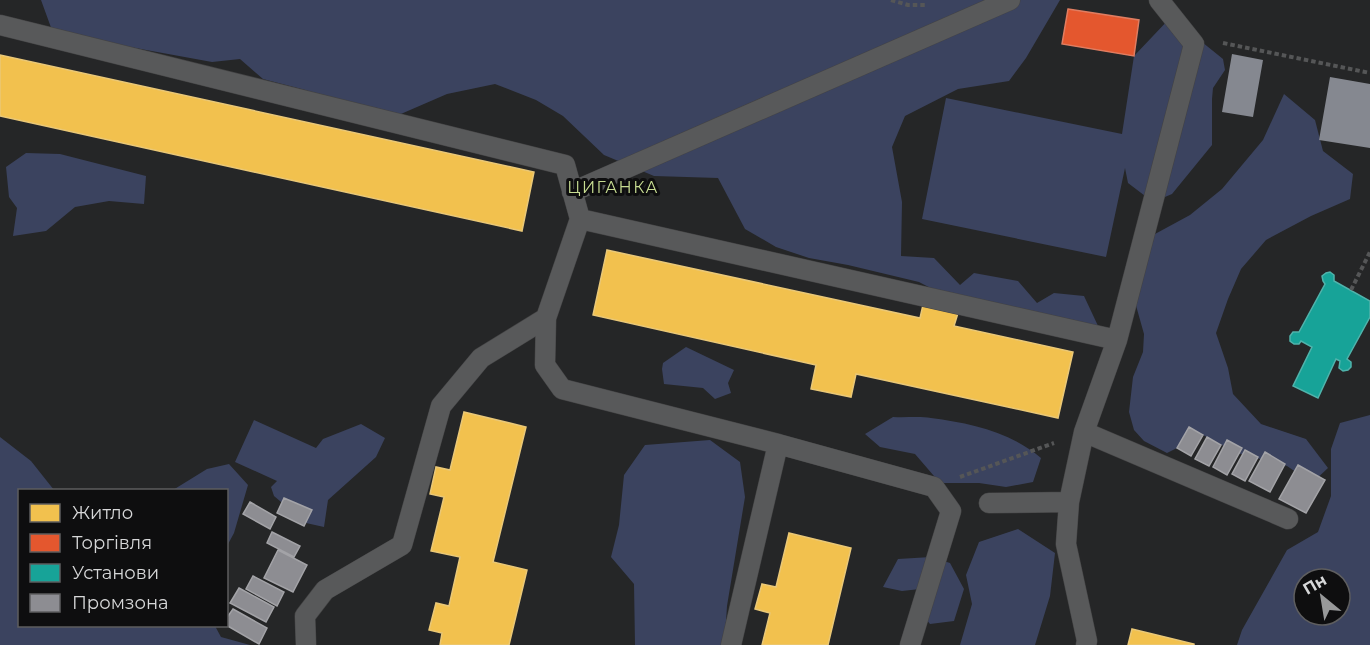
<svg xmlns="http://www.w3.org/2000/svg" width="1370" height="645" viewBox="0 0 1370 645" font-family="Montserrat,sans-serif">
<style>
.green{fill:#3b435f;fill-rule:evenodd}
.homes{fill:#f2c14e;stroke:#eac877;stroke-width:1.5}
.shops{fill:#e4572e;stroke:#e07d61;stroke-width:1.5}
.public{fill:#17a398;stroke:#50b3ab;stroke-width:1.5}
.industry{fill:#8d8d92;stroke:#a3a3a7;stroke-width:1.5}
.building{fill:#858890}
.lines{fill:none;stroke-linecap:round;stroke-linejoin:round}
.lane-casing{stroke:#434344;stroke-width:21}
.path{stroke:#555657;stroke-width:4;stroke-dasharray:4.5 3;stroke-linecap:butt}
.lane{stroke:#58595a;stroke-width:20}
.labels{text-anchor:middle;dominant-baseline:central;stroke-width:6;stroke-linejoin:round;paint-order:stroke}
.neighbourhood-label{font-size:16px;letter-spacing:1.5px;fill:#c8dd92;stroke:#0e0e0f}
</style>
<rect width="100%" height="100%" fill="#252627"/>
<path class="green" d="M41,0H1060L1026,58L1009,81L958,89L905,116L892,147L902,202L901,256L934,258L960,285L974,273L1018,281L1037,303L1054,293L1084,296L1099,328L944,295L919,282L848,265L809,258L776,247L745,229L718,178L654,176L604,155L563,116L536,100L495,84L447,94L387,120L305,90L263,79L240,59L212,62L53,33Z
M1171,17L1223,59L1225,70L1213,88L1212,99V145L1172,194L1153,202L1128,183L1125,168L1106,257L922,219L946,98L1122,134L1134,56Z
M1284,94L1315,120L1323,151L1353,174L1350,199L1311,216L1266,240L1241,269L1228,299L1216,333L1228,368L1233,394L1261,424L1306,439L1328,468L1312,483L1287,466L1237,453L1203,435L1167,453L1144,441L1134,430L1129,412L1133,377L1143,352L1144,334L1135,302L1131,255L1155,234L1190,215L1222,189L1263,140Z
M26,153L60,154L146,176L144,204L109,201L75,207L46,231L13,236L17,208L9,197L6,167Z
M686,347L734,370L728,383L731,393L715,399L703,388L664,384L662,369L663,363Z
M1370,415V645H1237L1242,630L1287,550L1318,532L1331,496V449L1340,423ZM1304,579H1340V615H1304Z
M893,417C905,418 919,416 931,418C970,423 1011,432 1041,458L1033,482L1006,487L979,483H940L915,454L880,447L865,434Z
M254,420L316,448L323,439L361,424L385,438L376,457L328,500L324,527L306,523L274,496L271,487L277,481L235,462Z
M0,437L31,461L54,490H20V626H215L221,637L250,645H0Z
M710,440L740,462L745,497L727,606L725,637L721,645H635L634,584L611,557L619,525L624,475L645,445Z
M229,464L248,485L234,533L227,546L226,490H173L207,469Z
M1018,529L1055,553L1050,596L1035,645H960L972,604L966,575L979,542Z
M931,557L950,563L964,589L954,621L930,624L921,613L920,589L902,591L883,587L898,559Z"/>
<path class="homes" d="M0,55L534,172L522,231L0,116Z
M607,250L920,318L923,305L958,313L954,326L1073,352L1058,418L856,374L851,397L811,389L816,365L593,315Z
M464,412L526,427L493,562L527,570L509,645H440L442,633L429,630L436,603L449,606L460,557L431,551L444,497L430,494L436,467L450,470Z
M789,533L851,548L828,645H762L770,613L755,609L762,584L776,587Z
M1132,629L1194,644V645H1128Z"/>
<path class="shops" d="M1068,9L1139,20L1134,56L1062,44Z"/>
<path class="public" d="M1330,272L1334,275V281L1370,301V317L1347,359L1351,362V367L1348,370L1343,371L1339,368L1340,361L1336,359L1318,398L1293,386L1312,347L1301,341L1299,344H1294L1290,341V336L1293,332H1299L1325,284L1323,281L1322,276L1326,273Z"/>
<path class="industry" d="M1189,427L1203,435L1191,456L1177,448Z
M1207,437L1221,445L1209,466L1195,459Z
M1227,440L1242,448L1227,475L1213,467Z
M1245,450L1258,457L1245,481L1232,474Z
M1265,452L1285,464L1270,492L1249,481Z
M1298,465L1325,480L1306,513L1279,499Z
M284,498L312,510L304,526L277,513Z
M250,502L276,517L270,529L243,514Z
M272,532L300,546L294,557L267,543Z
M278,550L307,565L293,592L264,578Z
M253,576L284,592L277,606L246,589Z
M239,588L274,607L266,622L230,603Z
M233,609L267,628L259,644L226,625V619Z"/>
<path class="building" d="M1232,54L1263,60L1253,117L1222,112Z
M1330,77L1370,84V148L1319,140Z"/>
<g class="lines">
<defs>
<path id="lane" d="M0,25L565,165L580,219L1117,340
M572,192L1010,0
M546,318L545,365L562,389L778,444L731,645
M1084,432L1288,519
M778,444L934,487L951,511L910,645
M989,503L1069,502
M306,645L305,616L325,590L402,545L441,406L481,358L546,318L580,219
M1086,645L1087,641L1066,544L1069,502L1084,432L1117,340L1194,44L1159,0"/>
</defs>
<use href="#lane" class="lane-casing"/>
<path class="path" d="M891,0L908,5H926
M1223,43L1370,73
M1351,290L1370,252
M960,477L1054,443"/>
<use href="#lane" class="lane"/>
</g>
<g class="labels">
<g class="neighbourhood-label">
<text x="613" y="187">ЦИГАНКА</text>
</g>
</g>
<rect x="18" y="489" width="210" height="138" fill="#0e0e0f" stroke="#5e5e5f" stroke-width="1.5"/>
<rect x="30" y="504" width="30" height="18" fill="#f2c14e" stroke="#5e5e5f" stroke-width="1.5"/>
<text x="72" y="519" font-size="18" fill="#d6d7d8">Житло</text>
<rect x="30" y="534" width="30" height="18" fill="#e4572e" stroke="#5e5e5f" stroke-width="1.5"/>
<text x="72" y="549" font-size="18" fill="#d6d7d8">Торгівля</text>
<rect x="30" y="564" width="30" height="18" fill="#17a398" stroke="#5e5e5f" stroke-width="1.5"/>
<text x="72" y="579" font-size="18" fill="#d6d7d8">Установи</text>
<rect x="30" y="594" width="30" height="18" fill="#8d8d92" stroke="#5e5e5f" stroke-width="1.5"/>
<text x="72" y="609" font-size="18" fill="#d6d7d8">Промзона</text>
<g transform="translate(1322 597) rotate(330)"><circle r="28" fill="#0e0e0f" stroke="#5e5e5f" stroke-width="1.5"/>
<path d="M0-4.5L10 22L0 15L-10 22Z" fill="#98999a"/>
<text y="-9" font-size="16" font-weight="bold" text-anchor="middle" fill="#d6d7d8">Пн</text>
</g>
</svg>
